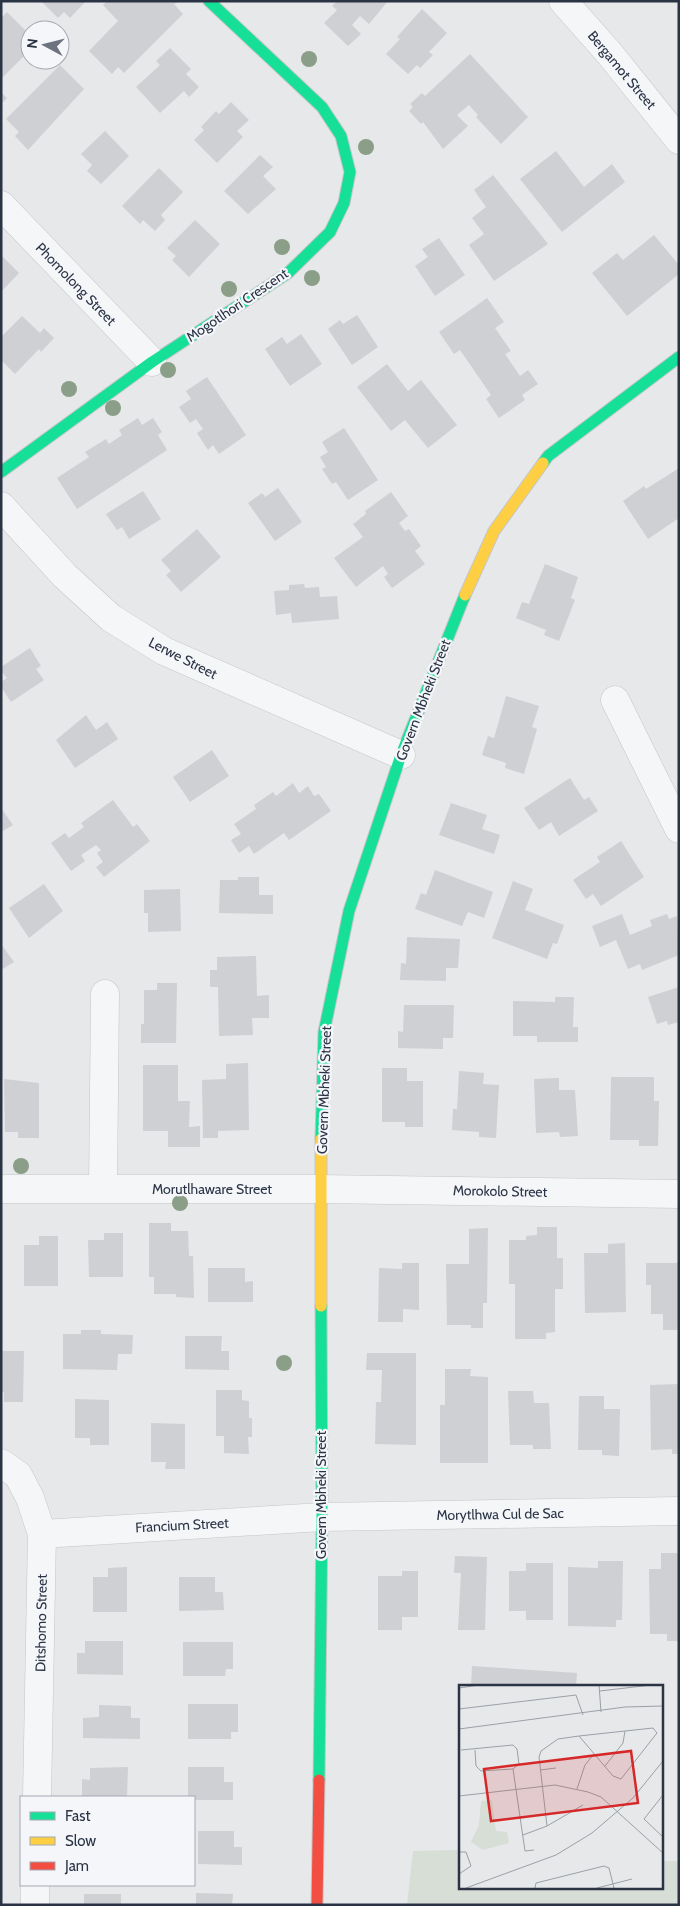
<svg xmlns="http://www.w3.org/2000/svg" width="680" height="1906" viewBox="0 0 680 1906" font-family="Cabin,sans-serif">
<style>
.green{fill:#d6ded6}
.building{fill:#ced0d3}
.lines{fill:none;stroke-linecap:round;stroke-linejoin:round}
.street-casing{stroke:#c4c6c8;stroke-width:29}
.fast-casing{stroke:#c4c6c8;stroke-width:13}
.slow-casing{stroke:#c4c6c8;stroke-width:13}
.jam-casing{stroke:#c4c6c8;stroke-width:13}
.street{stroke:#f5f6f7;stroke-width:28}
.fast{stroke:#16e098;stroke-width:11}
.slow{stroke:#ffcf43;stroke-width:11}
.jam{stroke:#f24e42;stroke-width:11}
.tree{fill:#8a9e88}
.labels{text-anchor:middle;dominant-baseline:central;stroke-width:4.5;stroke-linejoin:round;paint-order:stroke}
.street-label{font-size:14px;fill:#2b3445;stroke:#f4f6f9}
.inset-road{fill:none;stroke:#9ba0a8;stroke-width:1}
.view{fill:#d62828;fill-opacity:0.15;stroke:#d62828;stroke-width:2.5}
.inset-edge{fill:none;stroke:#2b3445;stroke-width:2.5}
</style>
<rect width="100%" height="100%" fill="#e6e8ea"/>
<path class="green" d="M460,1850V1887H661V1861H679V1905H407L413,1851Z"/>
<path class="building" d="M41,1H86L70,18L64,12L58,18Z
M107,1H175L177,3L174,4L183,14L124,73L118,67L112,74L89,51L118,21L103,5Z
M337,1H388L369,24L360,16L352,25L361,34L348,46L324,23L337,10L332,6Z
M422,9L447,33L429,52L433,55L420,68L417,65L408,74L386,54L400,39L397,37Z
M7,12L30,35V50L1,79V18Z
M170,48L191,69L186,74L199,87L189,97L184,91L160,113L136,87L160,65L156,61Z
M470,54L528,117L501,144L476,117L478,115L469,105L457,115L468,126L443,149L423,122L421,124L409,111L413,107L410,104L422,93L425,96Z
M60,65L84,89L28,150L15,136L19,132L6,119Z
M1,92L7,98L1,104Z
M231,102L249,120L237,131L243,137L217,163L194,140L204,130L201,127L216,111L219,114Z
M105,131L129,156L101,184L87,171L92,165L81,154Z
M556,151L584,187L612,164L625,182L562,232L520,179Z
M260,155L273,167L263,176L276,189L248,214L224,191Z
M159,168L183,192L161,215L165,220L155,231L143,220L140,224L122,206Z
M493,175L548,244L494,281L469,245L484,234L472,218L486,207L474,190Z
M195,220L220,244L189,277L172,260L176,256L167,248Z
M654,235L679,265V274L627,316L592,273L617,253L623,260Z
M439,238L465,275L435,296L415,266L428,257L422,249Z
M1,255L19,273L1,292Z
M487,298L504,322L495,328L511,351L505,354L520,376L528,370L538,384L522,395L525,400L499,418L486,399L491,395L460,350L454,354L439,332Z
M357,315L378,347L352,365L328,329L340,320L343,324Z
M22,316L40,333L44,328L54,338L41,352L39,349L15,374L1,360V337Z
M301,334L322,364L290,386L265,349L282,337L287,344Z
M387,364L408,391L421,380L457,425L428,448L405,420L391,431L357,387Z
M207,377L246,435L219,454L213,445L208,450L197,433L203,429L196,419L190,423L179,407L191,399L186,391Z
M138,418L142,425L153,418L162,432L158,435L167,450L77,509L57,478L89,457L85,452L106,439L109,444L122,435L119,430Z
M344,428L378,480L348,500L336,482L332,484L322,469L326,467L320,457L328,452L322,442Z
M679,468V518L648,539L623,501L644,486L646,489Z
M278,488L302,522L275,541L248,503L262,493L265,497Z
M143,491L161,519L129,539L122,527L117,530L106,514Z
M391,492L408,516L399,523L405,531L409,529L421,546L415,551L425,564L392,588L384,577L388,574L383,566L356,587L334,558L363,537L353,524L366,514L365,511Z
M197,529L221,557L181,592L166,575L171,571L161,560Z
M545,564L578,577L571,598L575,600L559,641L544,635L546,630L516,618L522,602L529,604Z
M304,584L305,588L319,587L320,597L337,596L339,619L292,623L291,613L276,615L274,591L289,590V585Z
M30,648L41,666L36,669L44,680L11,702L1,687V682L7,678L1,671V667Z
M506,696L539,706L532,727L537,729L524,774L505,768L506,763L482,755L488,736L494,738Z
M86,715L96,730L107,722L118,739L75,768L56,740Z
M212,750L229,776L190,802L173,777Z
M570,778L584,800L589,797L598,811L559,836L551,822L539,830L524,808Z
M293,783L299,793L308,786L314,796L319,794L331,811L289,840L284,833L254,854L249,846L239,853L231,840L241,834L234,824L256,809L254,805L273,792L276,796Z
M113,800L133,827L137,824L150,841L104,877L96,867L103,862L97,853L101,850L96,845L81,855L85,861L71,871L51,843L65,833L69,838L84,827L81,823Z
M451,803L487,815L482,829L500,835L494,854L439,835Z
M1,808L13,825L1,832Z
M621,841L644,877L601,906L593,894L586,899L573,880L600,862L597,857Z
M435,870L493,892L484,918L468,912L462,926L415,909L421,893L426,895Z
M238,877H259V895H273V914L219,913L220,880H238Z
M513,881L533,889L525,910L564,925L557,944L553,943L547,959L492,938Z
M44,884L63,911L29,938L9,908Z
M180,889L181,931L148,932V913H144V890Z
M622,914L630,935L652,926L650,920L667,914L669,919L677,916L679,955L642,970L640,964L628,969L616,940L600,947L592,926Z
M407,937L460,939L458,968H446V981L400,980L401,963L406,964Z
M1,944L14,962L1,970Z
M256,956L257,996L269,995V1018H252L253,1035L219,1036L218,987H210V970H217V957Z
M157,983H177L176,1043H141V1024H144V990H157Z
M679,987V1022L668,1025L667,1021L657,1024L648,997Z
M555,997H574L573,1027H578V1042H537V1036H513V1001L555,1002Z
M404,1005H454L453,1038H443V1049L398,1048V1031L403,1032Z
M248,1063L249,1130L218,1131V1138H203L202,1080L226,1079V1064Z
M143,1065H178V1101H190L189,1127L200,1126V1147H168V1131H143Z
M382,1068H407V1081H423V1127H405V1122H382Z
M459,1071L484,1073L483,1084L499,1085L496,1138L479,1137V1132L452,1130L453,1109H457Z
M611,1077H654V1101H659L658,1146H639V1140H610Z
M559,1078V1090H575L578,1136L560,1137L559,1132L536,1133L534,1079Z
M4,1079L39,1083V1138H18V1132H5Z
M149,1223H171V1231H188L189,1256H193L194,1298L176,1297V1294H154V1277H149Z
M537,1227H557V1258H563V1289H555V1332L546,1333V1339H515V1284H509V1240H526V1236L537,1235Z
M488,1228L487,1303H483V1328H471V1325H447L446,1264H469V1229Z
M104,1233H123V1277H89L88,1240H104Z
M39,1236H58V1286H24V1245H39Z
M625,1243L626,1312L585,1313L584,1253H608V1244Z
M402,1263H419V1310L403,1309V1322H378L379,1268L402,1269Z
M646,1263H679V1330H663V1314H651V1285H646Z
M208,1268H245V1282L253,1281V1302H208Z
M81,1330H101V1334L133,1335L132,1354H118L117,1370L63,1369V1334H81Z
M185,1336H222L221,1351H229V1370L185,1369Z
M1,1351H24L23,1402H4V1392H1Z
M367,1353H416V1445L375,1444L376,1402H381L382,1370H366Z
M445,1369H471L470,1376L488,1377V1463H440V1405H445Z
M679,1384V1454H672V1449L651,1450L650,1385Z
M216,1390H242V1400L249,1401V1418H252V1437H248L249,1454L224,1453V1436H216Z
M508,1391H533L534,1403H549L551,1449H533V1445H510Z
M579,1396H604V1409H620L619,1456L602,1455V1450H578Z
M75,1399L109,1400V1445H90V1438H75Z
M151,1423L185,1424V1469H165L166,1462H151Z
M661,1553H679V1641H667V1634H650L649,1569H661Z
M455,1556L487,1557L485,1630H458L461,1573H454Z
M598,1561H623L622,1620H616V1627L568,1626V1567L598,1568Z
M526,1563H553V1620H526V1611H509V1571H526Z
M127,1567V1612H93V1577H108V1568Z
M402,1571H418V1617H402V1630H378V1576H402Z
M179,1577H215V1592H223L224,1610L179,1611Z
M85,1641H123V1675L77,1674V1653H85Z
M183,1642H233V1669H226L225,1676H183Z
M472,1666L577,1673L576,1686H471Z
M188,1704H238V1732H231V1739H188Z
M99,1705L131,1706V1718H140V1739L83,1738V1718L99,1717Z
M128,1767L127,1797H82V1779L90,1780V1768Z
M188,1767H224V1782H233V1800H194V1797H188Z
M198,1831H234V1847H242V1865L198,1864Z
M196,1893L233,1894L232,1905H196Z
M84,1894H121V1905H84Z"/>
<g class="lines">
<defs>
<path id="street" d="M563,1L609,53L679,140
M1,205L152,362
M1,506L65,576L111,618L164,651L401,755
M615,700L679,829
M1,1189H320L679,1194
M103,1189L105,994
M1,1463L18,1475L30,1498L42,1534L37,1797
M42,1534L322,1517L679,1511
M35,1905V1885"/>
<path id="fast" d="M543,463L548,456L679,357
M1,472L152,362L288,273L330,232L344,203L350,172L341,136L322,107L209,1
M321,1139L324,1032L349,911L401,755L465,595
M319,1780L322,1517L321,1306"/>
<path id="slow" d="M465,595L494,531L543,463
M321,1306V1139"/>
<path id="jam" d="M317,1905L319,1780"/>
</defs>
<use href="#street" class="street-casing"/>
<use href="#fast" class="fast-casing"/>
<use href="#slow" class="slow-casing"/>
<use href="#jam" class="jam-casing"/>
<use href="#street" class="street"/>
<use href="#fast" class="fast"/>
<use href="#slow" class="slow"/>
<use href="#jam" class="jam"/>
</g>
<g class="tree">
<circle cx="309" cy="59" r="8"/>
<circle cx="366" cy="147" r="8"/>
<circle cx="282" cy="247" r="8"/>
<circle cx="312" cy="278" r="8"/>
<circle cx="229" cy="289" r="8"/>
<circle cx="168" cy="370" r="8"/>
<circle cx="69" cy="389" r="8"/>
<circle cx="113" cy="408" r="8"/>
<circle cx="21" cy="1166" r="8"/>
<circle cx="180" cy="1203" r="8"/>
<circle cx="284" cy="1363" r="8"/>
</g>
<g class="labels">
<g class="street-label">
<text transform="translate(622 70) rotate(50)">Bergamot Street</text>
<text transform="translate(76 284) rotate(46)">Phomolong Street</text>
<text transform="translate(237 305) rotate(-34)">Mogotlhori Crescent</text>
<text transform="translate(183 658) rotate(27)">Lerwe Street</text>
<text transform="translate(423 700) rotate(-69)">Govern Mbheki Street</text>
<text transform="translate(324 1090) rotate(-88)">Govern Mbheki Street</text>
<text x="212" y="1189">Morutlhaware Street</text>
<text transform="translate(500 1191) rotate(1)">Morokolo Street</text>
<text transform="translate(321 1495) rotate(-90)">Govern Mbheki Street</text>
<text transform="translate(500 1514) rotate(-1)">Morytlhwa Cul de Sac</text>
<text transform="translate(182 1525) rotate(-3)">Francium Street</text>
<text transform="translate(41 1623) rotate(-89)">Ditshomo Street</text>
</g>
</g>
<g transform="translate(459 1685)">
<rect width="204" height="204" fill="#e6e8ea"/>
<path d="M33,115L37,146L48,147L50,158L24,165L12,157L20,140L22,116Z" fill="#d6ded6"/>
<path class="inset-road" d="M140,0L142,27M0,3L20,0M141,6L192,0M0,24L117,10L124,30M0,44L166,22L204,21M2,65L54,60L58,64L60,79L54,84L22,86L17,81L16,65M146,81L164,58L166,46M54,84L66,166L75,165M81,85L97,83M118,104L126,80L135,69M0,106V137M204,110L185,134L204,152M0,111L96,100L129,107L142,112L204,168M88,141L80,72L82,66L99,54L120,51L166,46L194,43L198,48L162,94L154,91L120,51M64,150L88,141L124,120M0,167H7L12,181L0,189M7,203L97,170L133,148L174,113L204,76M76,203L77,198L145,181L150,183L155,203M138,203L173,194"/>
<path class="view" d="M172,66L179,118L32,136L25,84Z"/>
<rect width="204" height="204" class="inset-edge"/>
</g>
<rect width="680" height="1906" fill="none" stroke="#2b3445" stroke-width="5"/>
<rect x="20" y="1796" width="175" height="90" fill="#f4f6f9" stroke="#a4a8b1"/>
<rect x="30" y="1812" width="25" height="8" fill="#16e098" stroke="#a4a8b1"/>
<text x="65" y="1821" font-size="15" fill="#2b3445">Fast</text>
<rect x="30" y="1837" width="25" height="8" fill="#ffcf43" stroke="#a4a8b1"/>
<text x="65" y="1846" font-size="15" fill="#2b3445">Slow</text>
<rect x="30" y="1862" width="25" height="8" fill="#f24e42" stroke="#a4a8b1"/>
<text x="65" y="1871" font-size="15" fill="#2b3445">Jam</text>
<g transform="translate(45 45) rotate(277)"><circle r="24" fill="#f4f6f9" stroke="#a4a8b1"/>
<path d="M0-4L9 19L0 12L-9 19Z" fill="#6c737f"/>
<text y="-8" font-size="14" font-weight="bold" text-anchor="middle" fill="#2b3445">N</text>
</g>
</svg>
